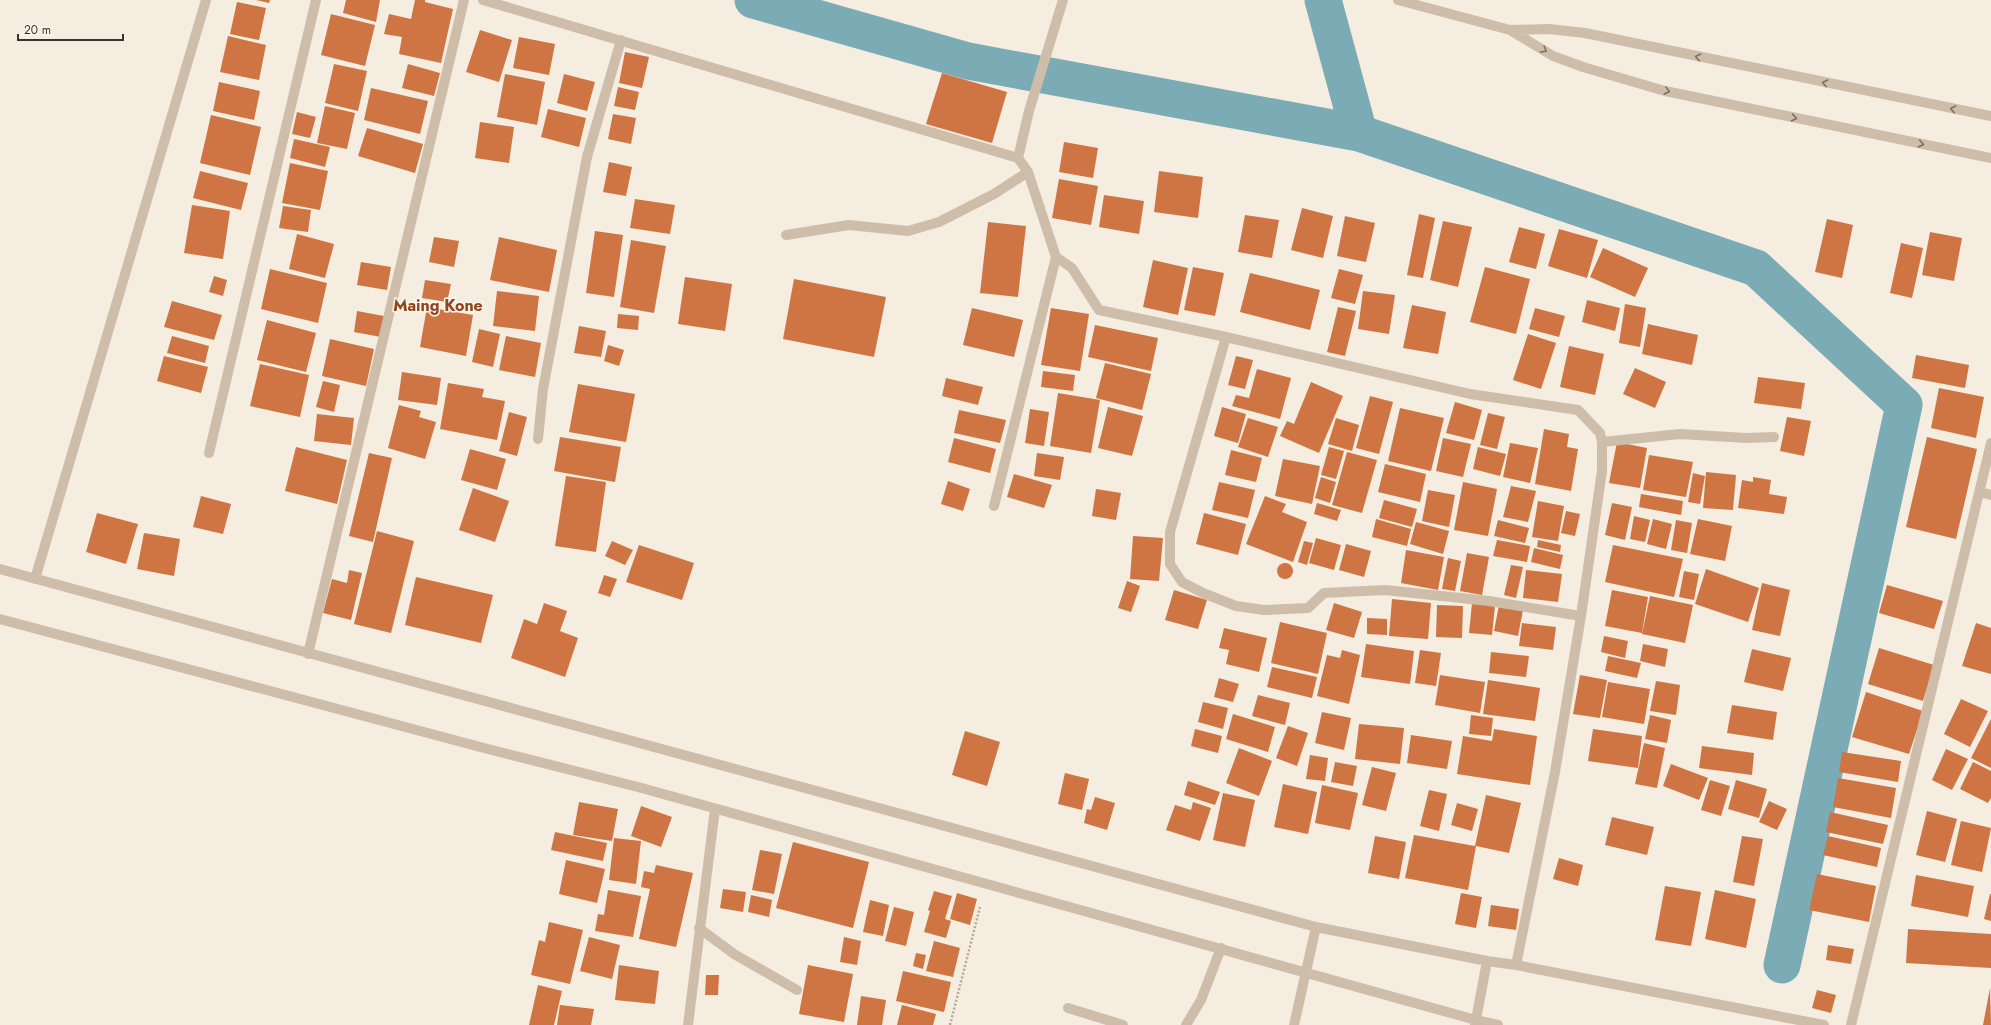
<svg xmlns="http://www.w3.org/2000/svg" width="1991" height="1025" viewBox="0 0 1991 1025" font-family="Jost,sans-serif">
<style>
.lines{fill:none;stroke-linecap:round;stroke-linejoin:round}
.canal{stroke:#7babb4;stroke-width:37}
.building{fill:#ce7543}
.path{stroke:#baa993;stroke-width:2.5;stroke-dasharray:2 2;stroke-linecap:butt}
.minor{stroke:#cebea9;stroke-width:10}
.tertiary{stroke:#cebea9;stroke-width:10}
.oneway{stroke:#7d7063}
.labels{text-anchor:middle;dominant-baseline:central;stroke-width:3;stroke-linejoin:round;paint-order:stroke}
.quarter-label{font-size:16px;font-weight:bold;fill:#90451c;stroke:#fbf6ec}
</style>
<rect width="100%" height="100%" fill="#f5eddf"/>
<g class="lines">
<path class="canal" d="M753,0L968,61L1359,133L1756,268L1904,405L1782,965
M1323,0L1359,133"/>
</g>
<path class="building" d="M256,0H270L269,3Z
M346,0H380L376,22L343,13Z
M415,0H425V2L453,9L441,63L399,54L402,37L384,34L389,14L411,19Z
M237,2L266,8L259,40L230,34Z
M331,14L375,25L365,66L321,55Z
M480,30L512,40L499,82L466,72Z
M228,36L266,45L259,80L220,72Z
M519,37L555,44L549,75L513,68Z
M625,52L649,57L642,88L619,83Z
M334,64L367,71L358,111L325,103Z
M408,64L440,73L434,96L402,88Z
M942,73L1007,92L992,143L926,124Z
M505,74L545,82L537,125L497,117Z
M564,74L595,82L587,111L557,103Z
M219,82L260,91L254,120L213,111Z
M618,87L639,92L635,110L614,106Z
M371,88L428,101L420,134L364,120Z
M325,106L355,113L347,149L317,143Z
M548,109L586,118L579,147L541,137Z
M297,112L316,117L310,138L292,134Z
M613,114L636,118L631,144L608,139Z
M211,115L261,127L250,175L200,163Z
M480,122L514,127L509,163L475,158Z
M367,128L423,144L415,173L358,156Z
M294,139L330,147L325,167L290,158Z
M1064,142L1098,148L1093,178L1059,172Z
M609,162L632,167L626,196L603,192Z
M290,163L328,171L320,210L282,203Z
M200,171L248,183L241,210L193,198Z
M1159,171L1203,177L1198,218L1154,212Z
M1059,179L1098,186L1091,225L1052,218Z
M1104,195L1144,201L1139,234L1099,227Z
M635,199L675,205L670,234L630,228Z
M192,205L230,211L223,259L184,253Z
M283,206L311,210L308,232L279,228Z
M1302,208L1333,216L1323,258L1291,250Z
M1419,214L1435,218L1423,278L1407,275Z
M1245,215L1279,220L1272,258L1238,252Z
M1345,216L1375,223L1366,262L1337,256Z
M1827,219L1853,225L1842,278L1815,272Z
M1443,221L1472,227L1458,287L1430,280Z
M988,222L1026,226L1018,297L980,293Z
M1519,227L1545,234L1536,269L1509,262Z
M1559,229L1598,240L1587,278L1548,266Z
M595,231L623,235L614,297L586,293Z
M1930,232L1962,238L1954,281L1922,275Z
M297,234L334,244L325,278L289,269Z
M434,237L459,241L454,267L429,262Z
M499,237L557,250L549,292L490,280Z
M631,240L666,246L654,313L620,307Z
M1901,243L1923,248L1912,298L1890,293Z
M1603,248L1648,268L1635,297L1590,277Z
M1153,260L1188,268L1178,315L1143,307Z
M361,262L391,267L387,290L357,285Z
M1193,267L1224,273L1215,316L1184,310Z
M1485,267L1530,279L1516,334L1470,322Z
M270,269L327,283L318,323L261,309Z
M1339,269L1363,275L1355,304L1331,298Z
M1250,273L1320,290L1310,330L1240,312Z
M214,276L227,280L223,296L209,292Z
M685,277L732,284L725,331L678,324Z
M794,279L886,297L874,357L783,339Z
M425,280L451,284L447,302L422,298Z
M497,291L539,296L535,331L493,326Z
M1363,291L1395,295L1389,334L1358,329Z
M1587,300L1620,308L1615,331L1582,322Z
M172,301L222,315L214,340L164,327Z
M1625,304L1646,308L1640,347L1619,343Z
M1412,305L1446,312L1438,354L1403,348Z
M427,307L473,315L466,356L420,347Z
M1338,307L1356,311L1345,356L1327,352Z
M972,308L1023,320L1014,357L963,345Z
M1051,308L1089,314L1080,371L1041,365Z
M1535,308L1565,316L1559,337L1529,329Z
M357,311L384,316L381,337L354,332Z
M618,314L639,316L638,330L617,328Z
M267,320L316,333L306,372L257,360Z
M1648,324L1698,335L1692,365L1642,354Z
M1095,325L1158,338L1151,371L1088,357Z
M579,326L606,331L601,357L574,353Z
M479,329L500,334L493,367L472,362Z
M1528,334L1556,343L1541,389L1513,380Z
M172,336L209,346L205,363L167,353Z
M506,336L541,343L535,377L499,370Z
M330,339L374,349L366,386L322,376Z
M608,345L624,350L619,366L604,361Z
M1569,346L1604,354L1595,395L1560,387Z
M1916,355L1969,365L1965,388L1912,378Z
M164,356L208,367L201,393L157,381Z
M1236,356L1253,360L1245,389L1228,385Z
M1105,363L1151,374L1142,410L1096,398Z
M260,364L309,375L300,417L250,406Z
M1635,368L1666,382L1655,408L1623,394Z
M1257,369L1291,378L1280,419L1232,406L1236,395L1249,398Z
M1043,371L1075,375L1073,391L1041,387Z
M402,372L441,378L437,405L398,400Z
M1758,377L1805,383L1801,409L1754,403Z
M946,378L983,387L978,405L942,396Z
M323,381L340,385L334,412L316,407Z
M1311,382L1343,396L1319,453L1280,436L1287,421L1294,424Z
M448,383L484,389L482,397L505,401L497,440L440,429Z
M578,384L635,394L626,442L569,432Z
M1939,388L1984,397L1976,438L1931,428Z
M1058,393L1100,400L1091,453L1050,446Z
M1370,396L1393,402L1379,454L1356,448Z
M1455,402L1482,410L1474,440L1446,433Z
M399,405L421,411L419,417L436,422L425,459L388,448Z
M1108,407L1143,416L1132,456L1098,448Z
M1222,407L1246,414L1238,443L1214,436Z
M1400,408L1444,418L1431,471L1388,461Z
M1030,409L1049,412L1044,446L1025,443Z
M959,410L1006,420L1000,443L954,433Z
M509,412L527,417L517,456L499,451Z
M1488,413L1505,417L1497,449L1480,445Z
M317,414L354,418L351,445L314,441Z
M1787,417L1811,421L1804,456L1780,451Z
M1248,418L1278,427L1268,457L1238,447Z
M1336,418L1359,425L1352,451L1328,444Z
M1544,429L1569,434L1567,447L1578,449L1571,491L1535,484Z
M560,437L621,447L615,482L554,471Z
M1927,437L1977,449L1956,539L1906,527Z
M954,438L996,449L990,473L948,462Z
M1443,438L1471,444L1463,477L1436,471Z
M1617,442L1647,448L1640,488L1609,483Z
M1510,443L1538,448L1530,483L1503,477Z
M296,447L347,460L337,504L285,491Z
M1329,447L1344,451L1336,479L1321,475Z
M1478,447L1506,454L1500,476L1473,469Z
M470,449L506,459L497,490L461,480Z
M1231,450L1262,458L1256,482L1225,475Z
M1347,452L1377,460L1362,513L1332,505Z
M369,453L392,458L373,542L349,536Z
M1037,453L1064,457L1060,480L1034,476Z
M1649,455L1693,462L1686,497L1643,490Z
M1283,459L1320,466L1312,504L1275,496Z
M1385,464L1426,474L1420,502L1378,492Z
M1706,472L1736,475L1733,510L1703,508Z
M1693,473L1705,476L1700,504L1688,502Z
M1014,474L1052,485L1044,508L1007,497Z
M566,476L606,482L596,552L555,546Z
M1321,477L1336,482L1330,503L1315,498Z
M1753,477L1771,480L1769,494L1787,497L1784,514L1738,508L1742,480L1753,482Z
M948,481L970,489L963,511L941,504Z
M1219,482L1255,490L1248,518L1212,510Z
M1463,482L1497,489L1488,536L1454,530Z
M1511,486L1536,491L1528,522L1503,517Z
M473,488L509,501L495,542L459,530Z
M1096,489L1121,493L1116,520L1092,516Z
M1428,490L1455,495L1449,527L1422,521Z
M1641,494L1683,501L1681,515L1639,507Z
M201,496L231,504L223,534L193,527Z
M1265,496L1286,504L1282,512L1307,522L1293,562L1246,544Z
M1384,500L1417,509L1412,527L1379,518Z
M1538,501L1564,506L1558,541L1532,537Z
M1317,503L1341,510L1337,521L1314,514Z
M1612,503L1632,507L1625,540L1605,535Z
M1566,511L1580,514L1575,536L1561,533Z
M97,513L138,524L126,564L86,552Z
M1204,513L1246,524L1238,555L1196,544Z
M1634,516L1650,520L1645,542L1630,539Z
M1376,519L1411,529L1407,546L1372,537Z
M1653,519L1672,524L1666,549L1647,544Z
M1698,519L1732,526L1725,561L1690,554Z
M1498,520L1529,528L1525,543L1494,536Z
M1676,520L1692,523L1687,553L1671,550Z
M1416,522L1449,531L1443,554L1410,544Z
M377,531L414,541L391,633L354,624Z
M144,533L180,539L174,576L137,569Z
M1133,536L1163,538L1159,581L1130,579Z
M1316,538L1341,545L1334,570L1309,563Z
M1497,540L1530,546L1527,562L1493,556Z
M1538,540L1561,545L1560,552L1537,547Z
M612,541L633,550L625,565L605,556Z
M1304,541L1313,543L1307,565L1298,562Z
M1346,544L1371,551L1364,577L1339,570Z
M639,545L694,563L682,600L626,582Z
M1613,545L1683,559L1674,597L1605,582Z
M1534,548L1563,555L1560,569L1531,562Z
M1406,550L1444,557L1438,590L1401,583Z
M1467,553L1489,557L1482,595L1460,591Z
M1448,558L1461,561L1455,591L1442,589Z
M1277 571a8 8 0 1 1 16 0a8 8 0 1 1-16 0Z
M1511,565L1523,567L1516,598L1504,595Z
M1706,569L1759,588L1748,622L1695,604Z
M349,570L362,573L351,620L323,613L332,579L347,583Z
M1526,570L1562,574L1558,602L1523,598Z
M1684,571L1699,574L1694,600L1679,597Z
M604,575L617,579L610,597L598,593Z
M416,577L493,595L481,643L405,625Z
M1127,581L1140,586L1131,612L1118,608Z
M1762,583L1790,590L1780,636L1752,630Z
M1887,585L1943,601L1934,629L1879,613Z
M1174,590L1207,600L1198,629L1165,620Z
M1612,590L1648,597L1642,633L1605,626Z
M1650,596L1693,605L1685,643L1642,634Z
M1392,599L1431,603L1428,639L1389,636Z
M544,603L567,611L560,631L578,638L565,677L511,658L524,619L537,624Z
M1334,603L1362,612L1354,638L1326,630Z
M1472,603L1495,606L1492,635L1469,633Z
M1437,605L1463,606L1462,638L1436,637Z
M1499,605L1523,610L1518,636L1494,631Z
M1367,618L1387,619V635L1367,634Z
M1280,622L1327,633L1318,674L1271,663Z
M1522,623L1556,627L1553,650L1519,646Z
M1976,623L1991,628V674L1962,666Z
M1224,628L1267,638L1259,672L1226,664L1229,650L1219,648Z
M1604,636L1628,641L1625,658L1601,652Z
M1366,644L1414,651L1410,684L1361,677Z
M1643,644L1668,649L1665,667L1640,661Z
M1879,648L1934,665L1923,701L1868,684Z
M1752,649L1791,658L1783,691L1744,682Z
M1342,650L1360,655L1349,704L1317,696L1327,655L1340,658Z
M1420,650L1441,653L1436,686L1415,683Z
M1491,652L1529,656L1526,677L1489,673Z
M1608,656L1641,663L1637,678L1605,671Z
M1272,667L1317,677L1312,698L1267,687Z
M1440,675L1485,682L1480,713L1435,705Z
M1580,675L1607,680L1600,718L1573,714Z
M1219,678L1239,684L1233,702L1214,697Z
M1488,680L1540,688L1535,721L1483,714Z
M1656,681L1680,685L1676,715L1650,711Z
M1608,682L1650,689L1644,724L1602,717Z
M1866,692L1923,711L1909,754L1852,737Z
M1258,695L1290,703L1285,725L1252,716Z
M1961,699L1988,711L1970,747L1944,734Z
M1203,702L1228,708L1223,729L1198,722Z
M1732,705L1777,712L1773,740L1727,733Z
M1322,712L1351,718L1344,750L1315,743Z
M1233,714L1275,727L1268,752L1226,739Z
M1471,715L1493,718L1491,736L1469,734Z
M1650,715L1671,720L1667,743L1645,739Z
M1991,719V768L1971,758Z
M1359,724L1404,728L1400,764L1355,759Z
M1288,726L1308,733L1297,766L1276,758Z
M1195,729L1222,736L1218,753L1191,746Z
M1494,729L1537,736L1530,785L1457,774L1463,736L1492,741Z
M1593,729L1642,736L1638,768L1588,761Z
M965,731L1000,742L987,786L952,775Z
M1411,735L1452,741L1447,769L1407,763Z
M1644,743L1665,748L1657,788L1635,784Z
M1702,746L1754,753L1752,775L1699,768Z
M1239,748L1272,761L1259,796L1226,783Z
M1946,749L1968,759L1952,790L1932,780Z
M1842,752L1901,761L1898,782L1839,772Z
M1310,755L1328,758L1325,781L1306,779Z
M1335,762L1357,766L1353,786L1331,782Z
M1973,762L1991,771V798L1988,803L1960,789Z
M1671,764L1708,778L1699,800L1663,786Z
M1372,767L1396,773L1386,811L1362,805Z
M1065,773L1089,779L1082,810L1058,804Z
M1838,778L1896,788L1891,818L1833,807Z
M1710,780L1730,786L1721,816L1701,810Z
M1736,780L1767,789L1759,818L1728,809Z
M1188,781L1220,792L1215,805L1184,795Z
M1283,784L1317,792L1308,834L1274,827Z
M1322,785L1358,793L1350,830L1315,823Z
M1429,790L1447,794L1439,831L1420,826Z
M1223,793L1255,800L1245,847L1213,840Z
M1486,795L1521,803L1509,853L1476,846L1468,890L1405,878L1414,835L1475,846Z
M1095,797L1115,803L1107,830L1084,823L1087,809L1091,810Z
M1769,801L1787,809L1777,830L1759,822Z
M579,802L618,809L612,841L573,835Z
M1193,802L1211,808L1200,841L1166,830L1175,805L1191,810Z
M1457,803L1478,809L1472,831L1451,825Z
M641,806L672,817L661,847L631,836Z
M1927,811L1957,819L1945,862L1916,855Z
M1830,812L1888,825L1883,844L1826,832Z
M1612,817L1654,827L1647,855L1605,845Z
M1961,821L1991,828L1982,872L1951,865Z
M555,832L607,843L603,861L551,850Z
M1375,836L1406,842L1399,879L1368,873Z
M1742,836L1763,839L1754,886L1733,882Z
M1828,836L1881,848L1877,867L1823,855Z
M614,838L641,841L636,884L609,880Z
M793,842L869,862L853,928L776,908Z
M760,850L782,854L774,894L752,890Z
M1559,858L1583,865L1578,886L1553,879Z
M566,860L605,869L597,903L559,894Z
M656,865L693,873L676,947L639,939L650,889L641,887L644,871L654,873Z
M1817,874L1876,886L1869,922L1809,910Z
M1916,875L1974,886L1968,917L1911,906Z
M1665,886L1701,892L1691,946L1655,940Z
M723,889L746,892L743,912L720,908Z
M608,890L641,896L633,937L595,931L598,914L604,915Z
M1715,890L1756,899L1746,948L1705,939Z
M934,891L952,896L945,919L951,921L946,938L924,932L930,911L928,910Z
M957,893L977,899L970,925L950,919Z
M1461,893L1482,897L1476,928L1455,924Z
M1990,894H1991V921L1984,919Z
M751,895L772,900L769,917L748,912Z
M870,900L889,905L883,936L863,932Z
M1491,905L1519,909L1516,930L1488,926Z
M894,907L914,912L906,946L885,941Z
M549,922L583,930L570,984L531,975L539,940L545,942Z
M1908,929L1991,934V968L1906,963Z
M589,937L620,945L612,979L580,971Z
M844,937L861,941L857,965L840,962Z
M934,941L960,948L953,977L926,971Z
M1828,945L1854,949L1851,964L1826,960Z
M916,953L926,955L923,969L913,966Z
M619,965L659,971L655,1004L615,1000Z
M808,965L853,974L844,1022L799,1014Z
M903,971L951,982L944,1012L896,1001Z
M706,975H719L718,995H705Z
M538,985L562,991L554,1025H529Z
M1990,988L1991,1025H1983Z
M1817,990L1836,995L1831,1013L1812,1008Z
M861,996L886,1000L882,1025H857Z
M560,1005L594,1009L591,1025H557Z
M902,1005L936,1014L933,1025H897Z"/>
<g class="lines">
<path class="path" d="M950,1025L980,907"/>
<path class="minor" d="M483,0L1018,158L1028,172L1056,257L1072,268L1099,310L1226,337L1470,394L1578,410L1600,433L1602,442V471L1581,616L1555,772L1516,965
M1018,158L1029,111L1063,0
M786,235L849,225L908,231L939,222L994,194L1028,172
M1226,337L1170,532V564L1182,582L1203,593L1236,606L1264,610L1308,608L1324,593L1385,590L1489,601L1581,616
M538,439L543,389L587,157L621,40
M1602,442L1680,434L1746,438L1774,437
M209,453L316,0
M1980,492L1991,495
M994,506L1056,257
M0,569L1316,927L1487,961L1516,965L1824,1025
M35,579L206,0
M0,619L484,748L638,787L1476,1020L1498,1025
M308,654L464,0
M699,928L734,954L797,990
M1068,1008L1123,1025
M688,1025L715,809
M1186,1025L1201,1000L1221,948
M1294,1025L1316,927
M1475,1025L1487,961
M1851,1025L1991,443"/>
<path class="tertiary" d="M1398,0L1510,30L1553,56L1583,67L1665,91L1991,158
M1510,30L1549,29L1585,33L1991,116"/>
</g>
<defs><path id="oneway-chevron" d="M-2-3.5L2.5 0L-2 3.5" fill="none" stroke-width="1.6" stroke-linecap="round" stroke-linejoin="round"/></defs>
<g class="oneway">
<use href="#oneway-chevron" transform="translate(1544 50) rotate(31)"/>
<use href="#oneway-chevron" transform="translate(1698 57) rotate(-168)"/>
<use href="#oneway-chevron" transform="translate(1825 83) rotate(-168)"/>
<use href="#oneway-chevron" transform="translate(1667 91) rotate(14)"/>
<use href="#oneway-chevron" transform="translate(1953 109) rotate(-168)"/>
<use href="#oneway-chevron" transform="translate(1794 118) rotate(12)"/>
<use href="#oneway-chevron" transform="translate(1921 144) rotate(12)"/>
</g>
<g class="labels">
<g class="quarter-label">
<text x="438" y="305">Maing Kone</text>
</g>
</g>
<path d="M18 34v6h105v-6" fill="none" stroke="#3b312a" stroke-width="2"/>
<text x="24" y="34" font-size="12" fill="#3b312a" stroke="#fbf6ec" stroke-width="3" paint-order="stroke">20 m</text>
</svg>
